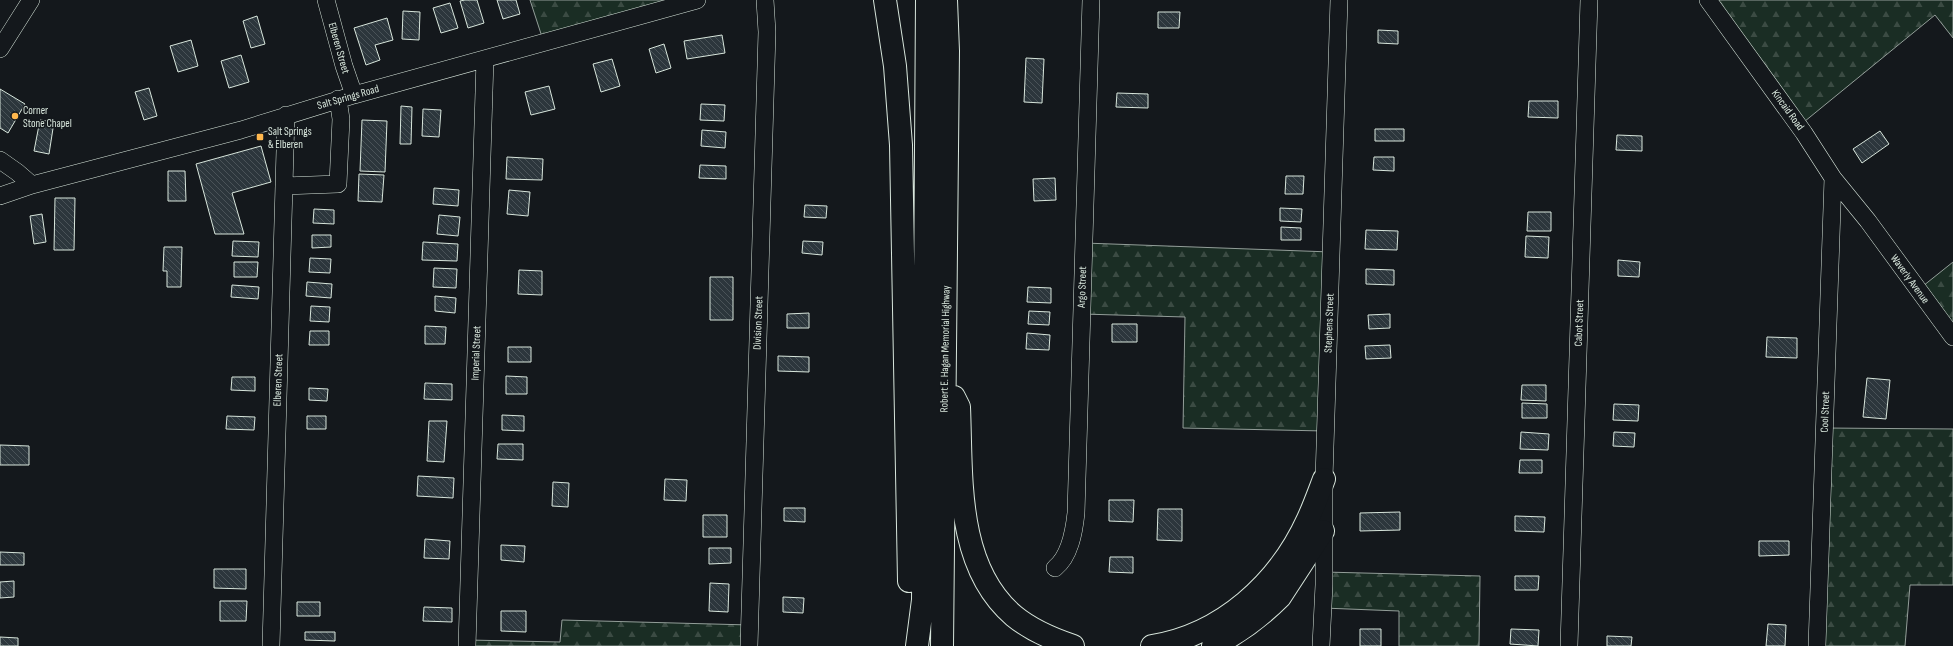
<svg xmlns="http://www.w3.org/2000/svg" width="1953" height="646" viewBox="0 0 1953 646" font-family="'Sofia Sans Condensed',sans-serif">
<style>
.forest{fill:url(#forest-firs);stroke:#939e99}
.building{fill:url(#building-back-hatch);stroke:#d8e6dc}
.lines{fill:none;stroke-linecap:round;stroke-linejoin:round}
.minor-casing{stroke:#d8e6dc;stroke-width:18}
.highway-casing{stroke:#d8e6dc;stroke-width:24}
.minor{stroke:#14181c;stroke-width:17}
.highway{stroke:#14181c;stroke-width:22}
.poi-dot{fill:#ffb74d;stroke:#14181c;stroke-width:1.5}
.labels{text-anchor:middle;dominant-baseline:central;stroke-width:3;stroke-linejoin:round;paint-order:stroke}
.street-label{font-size:11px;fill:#d8e6dc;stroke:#14181c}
.poi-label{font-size:11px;fill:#d8e6dc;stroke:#14181c;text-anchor:start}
</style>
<defs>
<pattern id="forest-firs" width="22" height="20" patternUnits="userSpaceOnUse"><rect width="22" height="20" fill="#1a2d24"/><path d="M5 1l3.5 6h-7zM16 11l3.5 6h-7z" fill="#3b4b43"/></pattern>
<pattern id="building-back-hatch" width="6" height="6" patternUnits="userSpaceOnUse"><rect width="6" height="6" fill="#2c363c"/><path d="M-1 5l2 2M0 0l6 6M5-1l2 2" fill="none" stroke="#4a5358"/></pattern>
</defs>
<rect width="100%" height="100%" fill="#14181c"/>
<path class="forest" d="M530,0H697L544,43Z
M1708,0H1953V38L1935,15L1799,126Z
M1084,243L1331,252L1325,431L1183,428L1185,317L1082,314Z
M1953,262V337L1918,290Z
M1825,428L1953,429V585H1910L1905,646H1817Z
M1324,572L1480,576L1479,646H1399V611L1323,608Z
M562,620L750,625L749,646H467L468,640L560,642Z"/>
<path class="building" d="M465,0H477L484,23L468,28L460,1Z
M497,0H516L520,14L503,19Z
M450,3L458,28L441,33L433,8Z
M403,11L420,12L419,40L402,39Z
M1158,12H1180L1179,28H1158Z
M257,16L265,44L251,48L243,21Z
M387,18L393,40L375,45L380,60L366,65L354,28Z
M1378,30L1398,31V44L1378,43Z
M722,35L725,53L687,59L684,41Z
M191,40L198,66L178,72L170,46Z
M664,44L671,68L656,73L649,49Z
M241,55L249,82L229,88L221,61Z
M1026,58L1044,59L1042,103L1024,102Z
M612,59L620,86L601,92L593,64Z
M549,86L555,109L531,115L525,92Z
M149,88L157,116L144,120L135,92Z
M0,89L25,104L8,133L0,128Z
M1117,93L1148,94V108L1116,107Z
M1529,101H1558V118L1528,117Z
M701,104L725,105L724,121L700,120Z
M401,106L412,107L411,144H400Z
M423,109L441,110L439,137L422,136Z
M40,120L54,122L49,154L34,151Z
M362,120L387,121L385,172L360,171Z
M1375,129H1404V141H1375Z
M702,130L726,132L725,148L701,146Z
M1880,131L1889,144L1862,163L1853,149Z
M1617,135L1642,136V151L1616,150Z
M261,146L271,182L232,193L244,234H215L196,164Z
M507,157L543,159L542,180L506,179Z
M1374,157H1394V171L1373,170Z
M700,165L726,166V179L699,178Z
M168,171H185L186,201H168Z
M359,174L384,175L382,202L358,201Z
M1286,176H1304L1303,194H1285Z
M1055,178L1056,200L1034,201L1033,179Z
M434,188L459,190L458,206L433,204Z
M509,190L530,192L528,216L507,214Z
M55,198H75L74,250H54Z
M805,205L827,206L826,218L804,217Z
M1280,208L1302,209L1301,222L1280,221Z
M314,209L334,210V224L313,223Z
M1528,212H1551V231H1527Z
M42,214L46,242L34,244L30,216Z
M439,215L460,217L458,236L437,234Z
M1281,227L1301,228V240H1281Z
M1366,230L1398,231L1397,250L1365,249Z
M312,235H331V247L312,248Z
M1526,236L1549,237L1548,258L1525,257Z
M233,241L259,242L258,257L232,256Z
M803,241L823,242L822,255L802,253Z
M423,242L458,244L457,261L422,260Z
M164,247H182L181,287H167V271H163Z
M310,258L331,259L330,273L309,272Z
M1618,260L1640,262L1639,277L1618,276Z
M234,262H258L257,277H234Z
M434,268L457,269L456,288L433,287Z
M1366,269L1394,270V285L1366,284Z
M519,270L542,271V295L518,294Z
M710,277H733V320H710Z
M307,282L332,284L331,298L306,296Z
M232,285L259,287L258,299L231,297Z
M1028,287L1051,288V303L1027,302Z
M435,296L456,298L455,313L435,311Z
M311,306L330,307L329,322L310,321Z
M1029,311L1050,312L1049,325L1028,324Z
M809,313V328H787V314Z
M1390,314V328L1369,329L1368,315Z
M1112,324H1137V342H1112Z
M425,326L446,327L445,344H425Z
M310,331H329V345H309Z
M1027,333L1050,335L1049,350L1026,349Z
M1767,337L1797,338V358L1766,357Z
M1390,345L1391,358L1366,359L1365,346Z
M508,347H531V362H508Z
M778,356L809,357V372L778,371Z
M506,376L527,377V394H506Z
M232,377H255V391L231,390Z
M1867,378L1890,380L1886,419L1863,417Z
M425,383L452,384V400L424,399Z
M1522,385H1546V401L1521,400Z
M309,388L328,389L327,401L309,400Z
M1522,403L1547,404V418H1522Z
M1614,404L1639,405L1638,421L1613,420Z
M502,415L524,416V431L502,430Z
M227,416L255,417L254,430L226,429Z
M307,416H326V429H307Z
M429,421H447L444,462L427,461Z
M1521,432L1549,434L1548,450L1520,449Z
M1614,432L1635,433L1634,447L1613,446Z
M498,444H523V460L497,459Z
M0,445L29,446V465H0Z
M1520,460H1542V473H1519Z
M418,476L454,478L453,498L417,496Z
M665,479L687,480L686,501L664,500Z
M553,482L569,483L568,507L552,506Z
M1109,500H1134L1133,522L1109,521Z
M784,508H805V522L784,521Z
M1158,509H1182V541L1157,540Z
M1400,512V530L1360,531V513Z
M703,515H727V537H703Z
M1515,516L1545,517L1544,532L1515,531Z
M425,539L450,541L449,559L424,558Z
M1759,541H1789V555L1759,556Z
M501,545L525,546L524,562L501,560Z
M709,548H731V563L709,564Z
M0,552L24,553V565H0Z
M1110,557H1133V573L1109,572Z
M214,569H246V589L214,588Z
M1515,576H1539L1538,590H1515Z
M14,581V597L0,598V582Z
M710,583L729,584L728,612L709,611Z
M783,597L804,598L803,613L783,612Z
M220,601H247L246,621H220Z
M297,602H320V616H297Z
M424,607L452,608V622L423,621Z
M501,611H526V632L501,631Z
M1768,624L1786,625L1785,646H1766Z
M1360,629H1381V646H1360Z
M1511,629L1539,630L1538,646L1510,644Z
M305,632H335V641L305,640Z
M1607,636L1632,637L1631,646H1607Z
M0,637L18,638V646H0Z"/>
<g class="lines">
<defs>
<path id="minor" d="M326,0L344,66L354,95
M1708,0L1804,133L1833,178L1868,221L1953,337
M0,49L31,0
M0,160L17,172L32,185
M284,186L338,184L341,119L338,99
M0,196L32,185L241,130L354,95L697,0
M1055,568C1070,556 1074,532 1076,513L1091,0
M271,646L286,115
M467,646L485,59
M749,646L767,32L765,0
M1321,646L1324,585V479L1339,0
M1569,646L1589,0
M1817,646L1833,178"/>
<path id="highway" d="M885,0L895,66L901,145L909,581
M954,397L959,407C962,476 955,566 1014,616C1031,630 1052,639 1073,646
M917,646L923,600L927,0
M942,646L948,51L946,0
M1152,646C1222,635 1279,583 1308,519C1314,506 1319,492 1324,479
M1213,646C1238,633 1260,617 1280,597L1323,531"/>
</defs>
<use href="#minor" class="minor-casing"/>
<use href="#highway" class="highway-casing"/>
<use href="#minor" class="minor"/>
<use href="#highway" class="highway"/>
</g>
<g class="poi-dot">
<circle cx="15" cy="116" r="4"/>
<rect x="256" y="133" width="8" height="8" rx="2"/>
</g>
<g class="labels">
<g class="street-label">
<text transform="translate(339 48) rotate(74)">Elberen Street</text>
<text transform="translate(348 97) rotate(-16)">Salt Springs Road</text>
<text transform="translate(1788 110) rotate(54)">Kincaid Road</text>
<text transform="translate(1910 279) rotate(54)">Waverly Avenue</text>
<text transform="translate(1082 287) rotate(-88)">Argo Street</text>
<text transform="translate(758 323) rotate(-88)">Division Street</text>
<text transform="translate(1329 323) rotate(-88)">Stephens Street</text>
<text transform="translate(1579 323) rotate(-88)">Cabot Street</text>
<text transform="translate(945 349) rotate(-89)">Robert E. Hagan Memorial Highway</text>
<text transform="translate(476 353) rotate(-88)">Imperial Street</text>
<text transform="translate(278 380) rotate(-88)">Elberen Street</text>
<text transform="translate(1825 412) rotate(-88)">Cool Street</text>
</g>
<g class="poi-label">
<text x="23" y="110">Corner<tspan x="23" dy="13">Stone Chapel</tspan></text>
<text x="268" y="131">Salt Springs<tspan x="268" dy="13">&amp; Elberen</tspan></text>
</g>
</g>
</svg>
